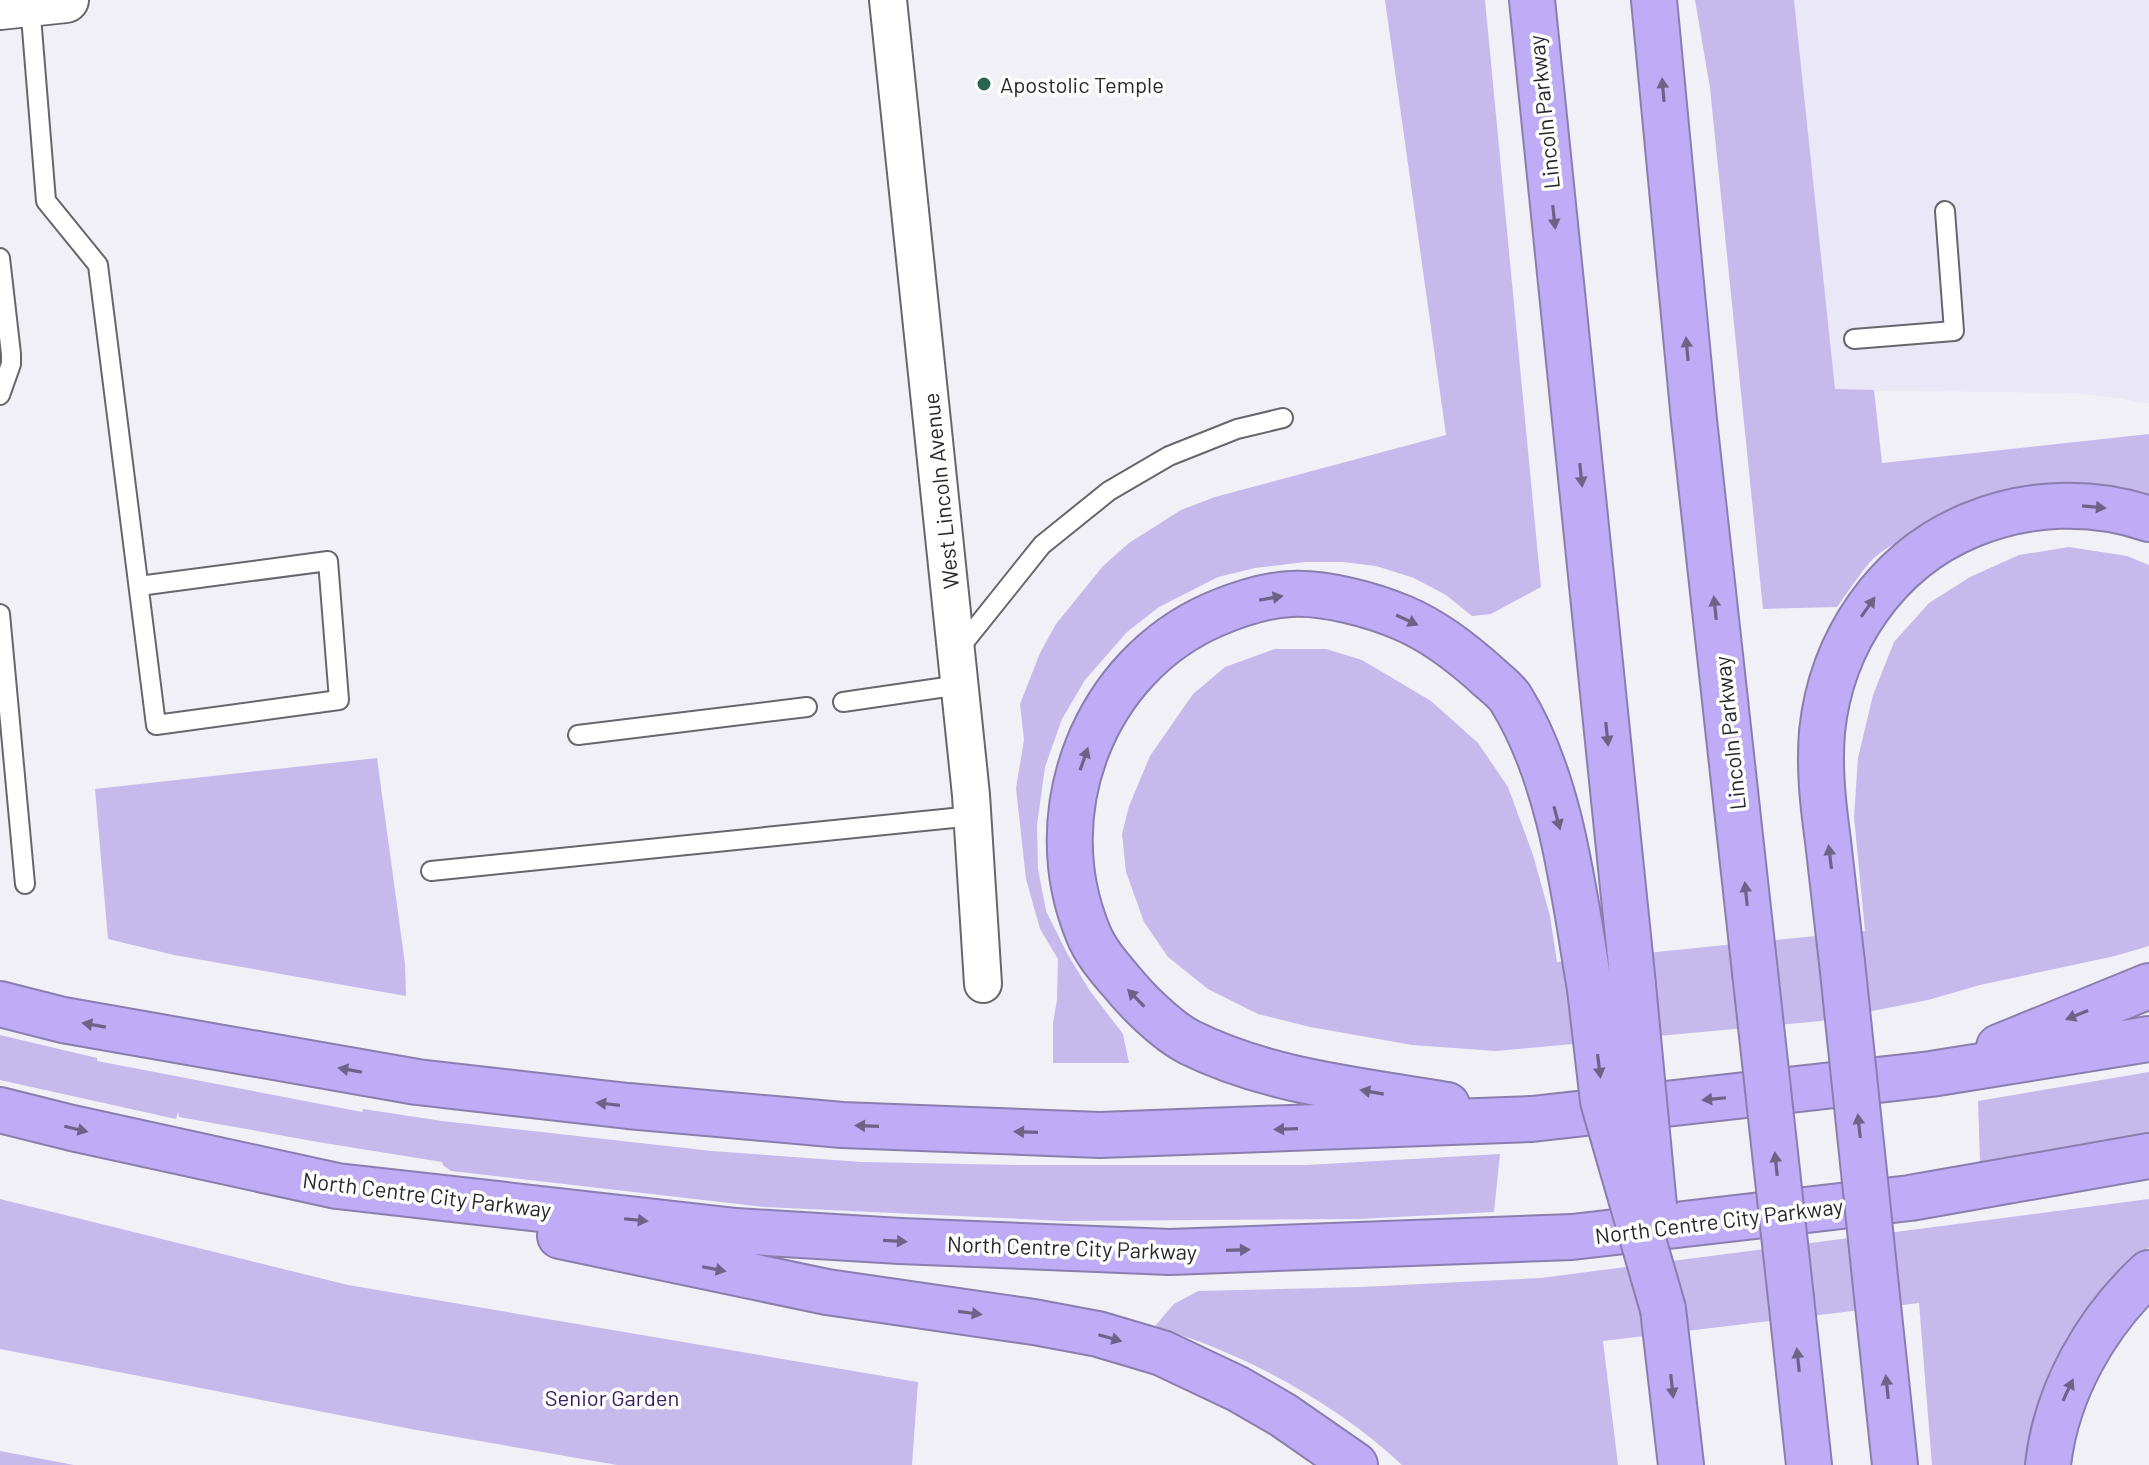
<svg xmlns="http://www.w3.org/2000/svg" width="2149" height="1465" viewBox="0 0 2149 1465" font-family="Barlow,sans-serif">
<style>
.built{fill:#eae7f6}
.green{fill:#c5baeb}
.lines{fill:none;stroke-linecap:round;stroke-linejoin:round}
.lane-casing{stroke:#67666c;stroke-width:22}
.street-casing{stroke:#67666c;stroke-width:40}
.secondary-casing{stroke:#67666c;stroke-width:48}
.highway-casing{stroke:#8a7eaf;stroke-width:48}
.lane{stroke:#fff;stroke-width:18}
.street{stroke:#fff;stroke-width:36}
.secondary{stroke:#fff;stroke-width:44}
.highway{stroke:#bfacf6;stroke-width:44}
.highway-bridge-casing{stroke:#8a7eaf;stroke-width:48;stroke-linecap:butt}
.highway-bridge{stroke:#bfacf6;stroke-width:44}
.oneway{fill:#6c6386}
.poi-dot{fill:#2a654e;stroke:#fefefe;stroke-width:3}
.labels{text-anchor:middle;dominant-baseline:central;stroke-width:7;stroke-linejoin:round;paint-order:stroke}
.poi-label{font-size:22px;fill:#28282b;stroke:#fefefe;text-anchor:start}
.street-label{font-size:22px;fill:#28282b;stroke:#fefefe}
.park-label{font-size:22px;fill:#341c5e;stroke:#fefefe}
</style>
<rect width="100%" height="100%" fill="#f1f0f7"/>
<path class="built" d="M1794,0H2149V403L2079,393L1835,390Z"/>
<path class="green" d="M1385,0H1485L1541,587L1491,614L1472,616L1446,595L1414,578L1376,566L1343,562H1305L1255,568L1218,577L1159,607L1127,632L1085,680L1062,719L1045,767L1037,825L1038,869L1046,911L1068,955L1090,991L1123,1034L1129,1063H1053V1023L1057,1000L1058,959L1040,929L1026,879L1016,788L1024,740L1020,704L1040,653L1056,624L1103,566L1129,543L1181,510L1215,497L1446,435Z
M1695,0H1794L1835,389L1874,390L1882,463L2149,434V496C2063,469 1978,484 1904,537C1893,545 1879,552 1870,562C1858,576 1848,592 1837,607L1763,609L1710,88Z
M2069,547L2127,556L2149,565V946L2115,956L1980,985L1928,1000L1821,1021L1496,1051L1412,1045L1310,1027L1258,1014L1208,989L1168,957L1144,922L1126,872L1122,834L1129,806L1150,756L1193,694L1225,667L1275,649H1326L1362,660L1431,701L1478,743L1508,787L1533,855L1550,916L1557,962L1865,931L1854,817L1858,758L1873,695L1894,642L1929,603L1970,577L2019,555Z
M377,758L405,964L406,996L174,955L108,939L95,789Z
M0,1035L97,1058V1061L362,1112L363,1109L442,1121L712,1151L862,1162L1017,1165H1306L1500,1154L1494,1212L1358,1219L1064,1221L764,1207L451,1171L443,1165L442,1162L318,1142L179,1117L178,1112L176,1119L0,1080Z
M2149,1072V1134L1980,1162L1978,1101Z
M0,1199L348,1285L918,1382L912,1465H617L411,1429L0,1349Z
M2149,1199V1247L2099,1293L2072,1334L2031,1442L2026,1465H1932L1919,1303L1603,1341L1618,1465H1402C1350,1416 1280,1374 1213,1347C1194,1339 1174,1333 1155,1326L1174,1304L1198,1291L1361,1287L1541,1278Z
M0,1451L74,1465H0Z"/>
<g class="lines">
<defs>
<path id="lane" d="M30,4L46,201L98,265L156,725L339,700L328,561L139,586
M0,258L11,354V364L0,395
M1854,339L1954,331L1945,211
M0,614L25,884
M958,650L1042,545L1109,491L1169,456L1237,429L1283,418
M843,702L960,685
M578,735L807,707
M431,871L973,816"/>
<path id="street" d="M888,0L971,795L983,984"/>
<path id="secondary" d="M0,7L66,0"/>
<path id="highway" d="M1532,0L1633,985
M1654,0L1694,420L1755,972
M1842,962C1837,922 1833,882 1828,841C1823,805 1819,769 1822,732C1831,642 1886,560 1971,525C2027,502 2091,499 2149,519
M0,1004L63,1020L417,1082L628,1106L842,1125L1100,1135L1532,1119L1931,1074L2149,1039
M1999,1047L2149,986
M1447,1105C1360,1090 1269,1082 1189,1042C1166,1030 1137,1001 1120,980C1108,966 1095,951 1088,933C1038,812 1094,666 1215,614C1239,604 1265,595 1291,594C1324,592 1373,605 1403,618C1436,632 1465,655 1491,679C1498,685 1506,691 1511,699C1562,781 1574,895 1590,989
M0,1110L72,1128L337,1186L736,1231L900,1241L1170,1252L1572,1237L1910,1198L2149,1156
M560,1236L827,1292L1034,1322L1098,1334L1162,1353L1238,1389L1283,1415L1355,1465
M1876,1287L1895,1465
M1791,1298L1809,1465
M1663,1309L1681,1465
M2048,1465C2056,1392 2096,1322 2149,1273"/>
</defs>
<use href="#lane" class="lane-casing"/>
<use href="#street" class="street-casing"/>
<use href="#secondary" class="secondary-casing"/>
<use href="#highway" class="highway-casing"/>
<use href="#lane" class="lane"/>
<use href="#street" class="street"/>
<use href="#secondary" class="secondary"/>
<use href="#highway" class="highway"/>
<defs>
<path id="highway-bridge" d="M1842,962L1876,1287
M1755,972L1791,1298
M1633,985L1654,1206
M1590,989L1603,1101L1663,1309"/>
</defs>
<use href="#highway-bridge" class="highway-bridge-casing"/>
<use href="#highway-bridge" class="highway-bridge"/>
</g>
<defs><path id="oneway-solid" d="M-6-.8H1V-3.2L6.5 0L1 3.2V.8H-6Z" transform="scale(2)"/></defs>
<g class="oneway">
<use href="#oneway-solid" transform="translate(1663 90) rotate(-95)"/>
<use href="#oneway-solid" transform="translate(1554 217) rotate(84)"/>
<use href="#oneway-solid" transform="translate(1687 349) rotate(-95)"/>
<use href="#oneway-solid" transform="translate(1581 475) rotate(84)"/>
<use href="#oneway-solid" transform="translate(2094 507) rotate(5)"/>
<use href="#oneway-solid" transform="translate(1271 598) rotate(-10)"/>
<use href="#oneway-solid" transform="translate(1868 607) rotate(-55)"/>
<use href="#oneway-solid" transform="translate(1715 608) rotate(-96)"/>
<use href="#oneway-solid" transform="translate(1407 620) rotate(25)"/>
<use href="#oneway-solid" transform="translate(1607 734) rotate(84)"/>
<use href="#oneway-solid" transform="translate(1084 759) rotate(-71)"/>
<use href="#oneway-solid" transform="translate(1557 818) rotate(75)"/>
<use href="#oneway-solid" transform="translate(1830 857) rotate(-97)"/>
<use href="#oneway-solid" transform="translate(1746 894) rotate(-96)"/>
<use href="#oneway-solid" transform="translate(1136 998) rotate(-134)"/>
<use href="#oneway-solid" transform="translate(2077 1015) rotate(158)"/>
<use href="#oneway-solid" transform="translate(94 1025) rotate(-170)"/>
<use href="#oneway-solid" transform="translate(1599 1066) rotate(83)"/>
<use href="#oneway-solid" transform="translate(350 1070) rotate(-170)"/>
<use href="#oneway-solid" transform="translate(1372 1092) rotate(-170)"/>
<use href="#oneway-solid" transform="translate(1714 1099) rotate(174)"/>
<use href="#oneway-solid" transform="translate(608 1104) rotate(-173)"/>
<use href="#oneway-solid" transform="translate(867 1126) rotate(-178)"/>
<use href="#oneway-solid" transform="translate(1859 1126) rotate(-96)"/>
<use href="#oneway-solid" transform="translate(76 1129) rotate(13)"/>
<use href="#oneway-solid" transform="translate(1286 1129) rotate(178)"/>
<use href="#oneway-solid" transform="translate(1026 1132) rotate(-178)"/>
<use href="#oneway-solid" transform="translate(1776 1164) rotate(-96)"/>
<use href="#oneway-solid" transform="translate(636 1220) rotate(6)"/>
<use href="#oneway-solid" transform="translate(895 1241) rotate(3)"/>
<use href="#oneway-solid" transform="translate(1238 1250) rotate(-2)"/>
<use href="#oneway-solid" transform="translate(714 1269) rotate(11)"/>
<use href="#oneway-solid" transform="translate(970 1313) rotate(8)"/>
<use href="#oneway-solid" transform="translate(1110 1338) rotate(16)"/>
<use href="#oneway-solid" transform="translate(1798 1360) rotate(-96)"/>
<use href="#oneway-solid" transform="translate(1672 1386) rotate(84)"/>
<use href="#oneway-solid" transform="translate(1887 1387) rotate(-96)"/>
<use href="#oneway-solid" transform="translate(2068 1390) rotate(-65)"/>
</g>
<circle class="poi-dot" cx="984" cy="84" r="8"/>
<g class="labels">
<g class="poi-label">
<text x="1000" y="84">Apostolic Temple</text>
</g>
<g class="street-label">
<text transform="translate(1543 112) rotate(-96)">Lincoln Parkway</text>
<text transform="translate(940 491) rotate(-96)">West Lincoln Avenue</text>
<text transform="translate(1729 733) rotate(-96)">Lincoln Parkway</text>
<text transform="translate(427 1194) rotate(7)">North Centre City Parkway</text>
<text transform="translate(1719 1220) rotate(-7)">North Centre City Parkway</text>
<text transform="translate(1072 1247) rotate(2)">North Centre City Parkway</text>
</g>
<g class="park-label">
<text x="612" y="1397">Senior Garden</text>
</g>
</g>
</svg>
